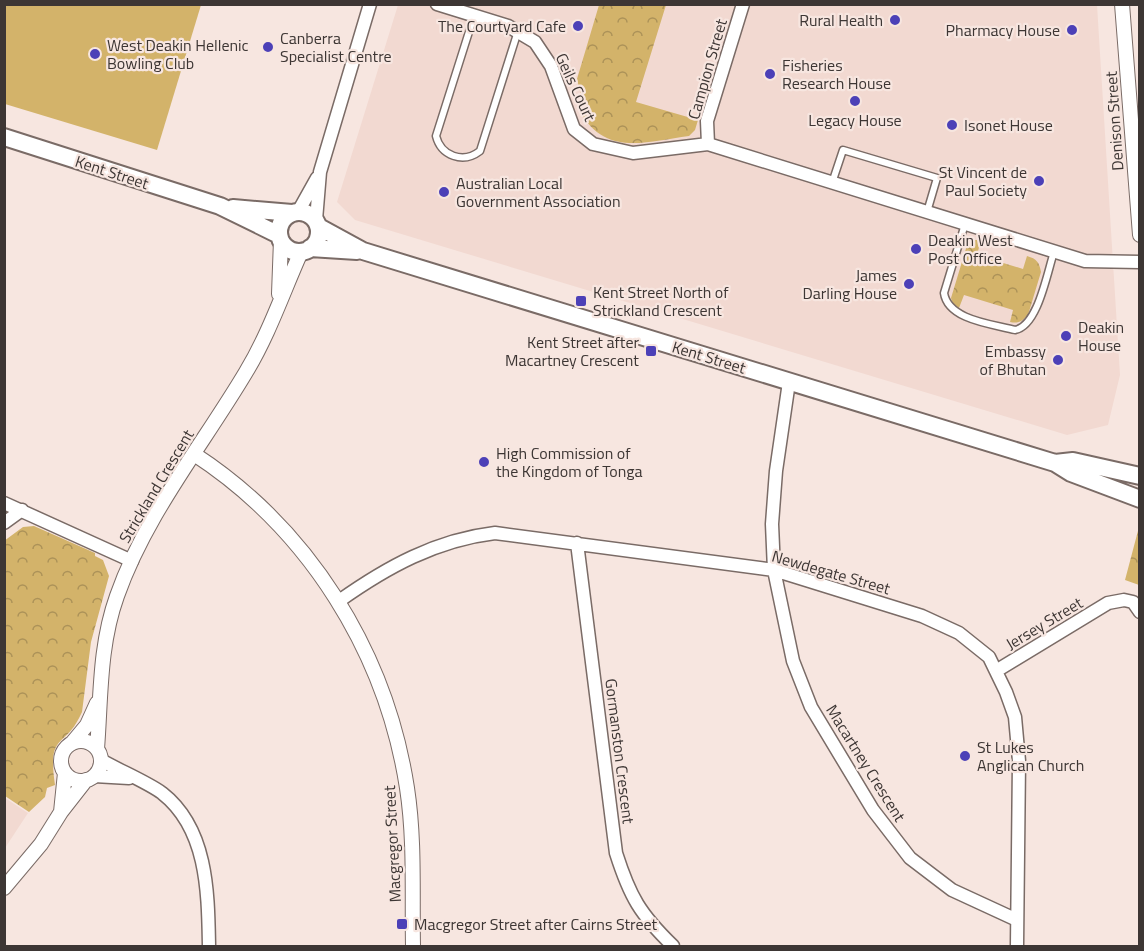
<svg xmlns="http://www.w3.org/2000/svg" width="1144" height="951" viewBox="0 0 1144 951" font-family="'Titillium Web',sans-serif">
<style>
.built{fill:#f2d9d1}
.park{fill:url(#park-crowns)}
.garden{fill:#d3b36a}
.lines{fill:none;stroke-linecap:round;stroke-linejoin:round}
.service-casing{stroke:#7a6b66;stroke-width:9}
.minor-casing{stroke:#7a6b66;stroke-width:15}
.tertiary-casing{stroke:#7a6b66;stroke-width:16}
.secondary-casing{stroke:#7a6b66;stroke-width:20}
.service{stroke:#fff;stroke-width:6}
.minor{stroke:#fff;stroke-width:12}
.tertiary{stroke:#fff;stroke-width:14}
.secondary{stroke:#fff;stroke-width:16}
.poi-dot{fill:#4c40b7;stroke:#f7e6e0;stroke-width:2}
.labels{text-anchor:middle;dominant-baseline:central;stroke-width:4.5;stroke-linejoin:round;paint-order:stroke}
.poi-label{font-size:16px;fill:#3d3634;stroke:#f7e6e0;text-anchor:start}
.street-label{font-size:16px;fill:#3d3634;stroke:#f7e6e0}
</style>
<defs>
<pattern id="park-crowns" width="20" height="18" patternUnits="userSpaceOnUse" patternTransform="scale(1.5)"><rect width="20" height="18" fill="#d3b36a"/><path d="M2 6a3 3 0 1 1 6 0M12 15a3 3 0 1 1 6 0" fill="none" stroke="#ac9258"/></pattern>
</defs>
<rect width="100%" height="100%" fill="#f7e6e0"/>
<path class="built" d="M398,5H1097L1120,375L1108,425L1067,435L355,220L337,202Z
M5,798L28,813L5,848Z"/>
<path class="park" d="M599,5H666L636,102L698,120L695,130L689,136C644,142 605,157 579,110L582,100L577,79Z
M973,240H981L977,255L1023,269L1027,256C1037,259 1039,262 1041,272L1028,315C1022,321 1019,324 1010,322L1013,310L964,295L959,308L953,304L951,298L968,242Z
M34,526L95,553V556L103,560L109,576L91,642L82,712C65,751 47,730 55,785L47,788L45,797L29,812L5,796L4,541L23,527Z
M1139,527V585L1125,580Z"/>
<path class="garden" d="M4,5H201L157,150L5,104Z"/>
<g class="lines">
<defs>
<path id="service" d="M474,16L436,136C441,156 463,164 480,151L518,31
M832,183L843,150L937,178L927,212
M965,224L944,293C948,320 992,324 1015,330C1038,326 1047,273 1054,252"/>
<path id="minor" d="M437,4L508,26L535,42L551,66L574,129L593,144L633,153L708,144L1085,261L1140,262
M708,144L707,121L743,4
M298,212L317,178
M316,220L320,172L370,4
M789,382L776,471L772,524L774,570L793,661L811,707L873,810L910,858L952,890L1017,920
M4,503L132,561
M4,523L22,510
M577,543L616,853C630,897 640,914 673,946
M339,601C387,567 436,540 495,533L774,570L922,616L959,633L989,657L1006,692L1015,717L1019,761L1017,946
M996,671L1108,603L1124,600L1133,602L1140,612
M101,760C118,770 147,782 162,793C208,829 208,893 209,946
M94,776L129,778"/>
<path id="tertiary" d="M1122,4L1140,235
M279,294L281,240
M194,454C309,529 386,652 407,788C415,840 412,894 413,946
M61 761a20 20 0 1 1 40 0a20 20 0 1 1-40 0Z
M72,743L87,725L97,703
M97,749C101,698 99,646 117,596C146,514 202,446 246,372C269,334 283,292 301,252
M61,812L65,773
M4,888L41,844L61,812L86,780"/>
<path id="secondary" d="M4,137L220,206L279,235
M233,208L292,213
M279 232a20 20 0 1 1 40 0a20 20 0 1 1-40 0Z
M319,227L363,251L1055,463L1071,473L1140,499
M310,248L357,251
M1055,463L1073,461L1140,476"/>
</defs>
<use href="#service" class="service-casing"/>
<use href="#minor" class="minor-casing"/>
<use href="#tertiary" class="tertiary-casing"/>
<use href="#secondary" class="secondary-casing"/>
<use href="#service" class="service"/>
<use href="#minor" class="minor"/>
<use href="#tertiary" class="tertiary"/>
<use href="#secondary" class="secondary"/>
</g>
<g class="poi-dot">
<circle cx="895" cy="20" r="6"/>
<circle cx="578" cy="26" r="6"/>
<circle cx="1072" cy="30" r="6"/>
<circle cx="268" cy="47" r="6"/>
<circle cx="95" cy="54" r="6"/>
<circle cx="770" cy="74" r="6"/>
<circle cx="855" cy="101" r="6"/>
<circle cx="952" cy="125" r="6"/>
<circle cx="1039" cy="181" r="6"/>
<circle cx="444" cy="192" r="6"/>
<circle cx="916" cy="249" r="6"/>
<circle cx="909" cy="284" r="6"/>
<rect x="575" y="295" width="12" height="12" rx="3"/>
<circle cx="1066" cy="336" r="6"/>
<rect x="645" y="345" width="12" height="12" rx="3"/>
<circle cx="1058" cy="360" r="6"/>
<circle cx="484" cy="462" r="6"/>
<circle cx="965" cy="756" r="6"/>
<rect x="396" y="918" width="12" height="12" rx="3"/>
</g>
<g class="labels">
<g class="poi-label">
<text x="883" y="20" text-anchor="end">Rural Health</text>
<text x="566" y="26" text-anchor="end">The Courtyard Cafe</text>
<text x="1060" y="30" text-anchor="end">Pharmacy House</text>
<text x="280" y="38">Canberra<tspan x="280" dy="18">Specialist Centre</tspan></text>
<text x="107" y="45">West Deakin Hellenic<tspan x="107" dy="18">Bowling Club</tspan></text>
<text x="782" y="65">Fisheries<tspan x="782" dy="18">Research House</tspan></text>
<text x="855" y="120" text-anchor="middle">Legacy House</text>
<text x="964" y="125">Isonet House</text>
<text x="1027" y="172" text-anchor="end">St Vincent de<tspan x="1027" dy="18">Paul Society</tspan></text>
<text x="456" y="183">Australian Local<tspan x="456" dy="18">Government Association</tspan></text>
<text x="928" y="240">Deakin West<tspan x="928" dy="18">Post Office</tspan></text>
<text x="897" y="275" text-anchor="end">James<tspan x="897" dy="18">Darling House</tspan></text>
<text x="593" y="292">Kent Street North of<tspan x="593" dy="18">Strickland Crescent</tspan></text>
<text x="1078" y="327">Deakin<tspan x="1078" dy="18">House</tspan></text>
<text x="639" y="342" text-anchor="end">Kent Street after<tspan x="639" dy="18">Macartney Crescent</tspan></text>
<text x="1046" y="351" text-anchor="end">Embassy<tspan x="1046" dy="18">of Bhutan</tspan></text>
<text x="496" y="453">High Commission of<tspan x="496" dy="18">the Kingdom of Tonga</tspan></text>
<text x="977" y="747">St Lukes<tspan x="977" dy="18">Anglican Church</tspan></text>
<text x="414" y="924">Macgregor Street after Cairns Street</text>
</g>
<g class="street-label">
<text transform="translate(707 69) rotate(-74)">Campion Street</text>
<text transform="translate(576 87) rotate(65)">Geils Court</text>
<text transform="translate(1114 121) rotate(-94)">Denison Street</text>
<text transform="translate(112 172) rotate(18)">Kent Street</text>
<text transform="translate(709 357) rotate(17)">Kent Street</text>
<text transform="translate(156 486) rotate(-59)">Strickland Crescent</text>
<text transform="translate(831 572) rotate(16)">Newdegate Street</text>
<text transform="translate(1044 623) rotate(-31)">Jersey Street</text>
<text transform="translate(620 751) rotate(83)">Gormanston Crescent</text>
<text transform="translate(866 763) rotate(58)">Macartney Crescent</text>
<text transform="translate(392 844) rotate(-93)">Macgregor Street</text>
</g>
</g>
<rect width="1144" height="951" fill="none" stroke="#3d3634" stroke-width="12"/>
</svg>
